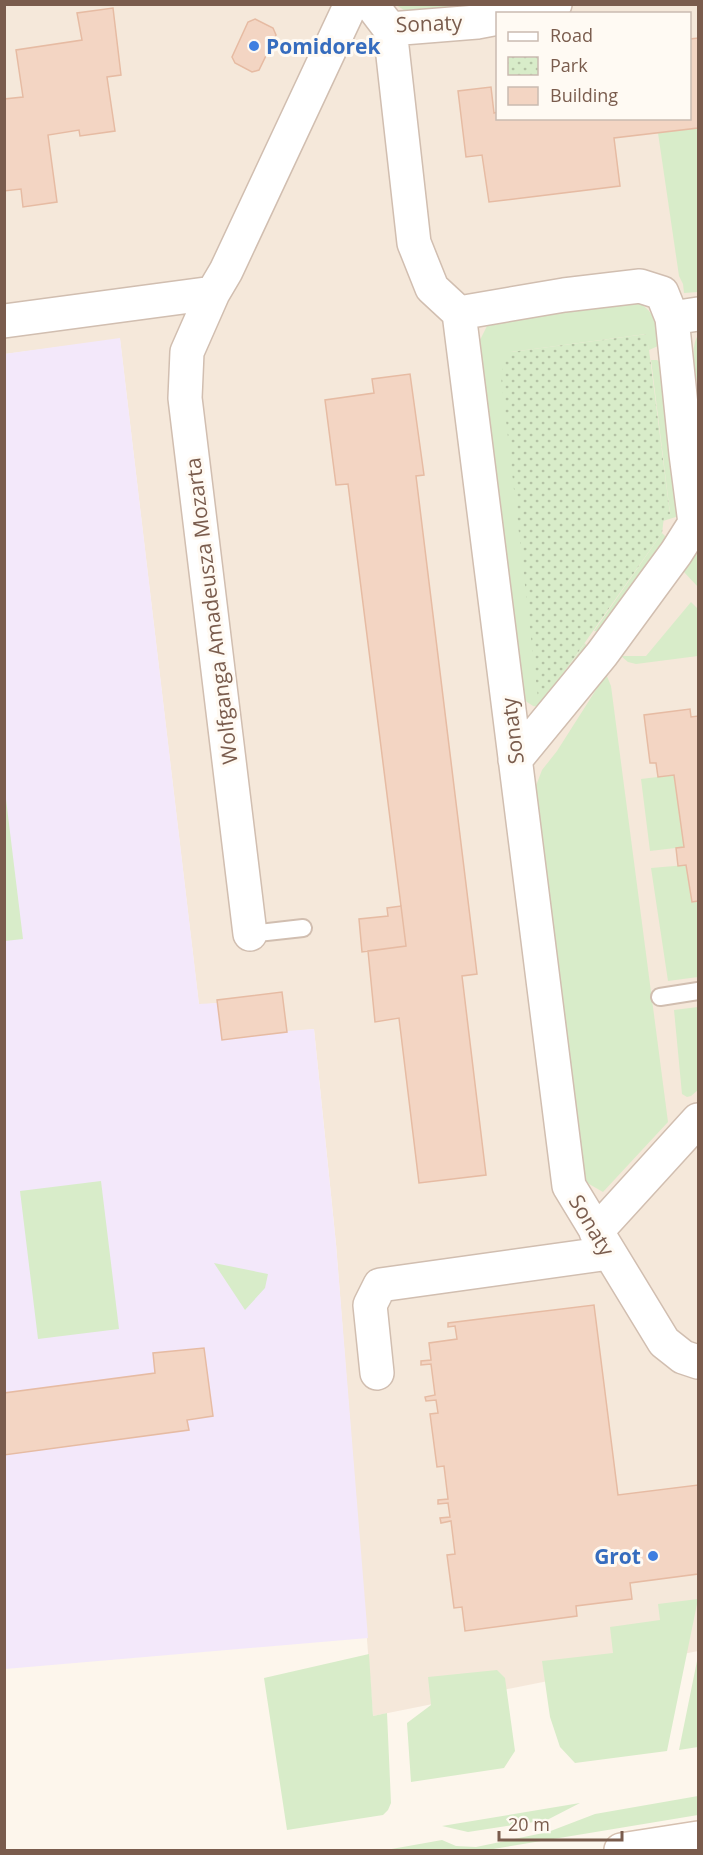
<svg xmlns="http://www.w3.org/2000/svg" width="703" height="1855" viewBox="0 0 703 1855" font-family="'Open Sans',sans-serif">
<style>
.residential{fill:#f5e8da;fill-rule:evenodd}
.education{fill:#f3e8fa}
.grass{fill:#d8ecc9}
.park{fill:url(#park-dots)}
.building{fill:#f3d5c3;stroke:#e6bba3;stroke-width:1.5}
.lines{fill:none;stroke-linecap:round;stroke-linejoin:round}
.lane-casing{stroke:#d1beb0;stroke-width:20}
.street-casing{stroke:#d1beb0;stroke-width:36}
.secondary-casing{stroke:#d6c0b0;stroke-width:36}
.lane{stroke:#fff;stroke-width:16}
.street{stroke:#fff;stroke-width:33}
.secondary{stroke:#fff;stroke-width:33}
.shop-dot{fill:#3f7fe0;stroke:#fffaf3;stroke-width:2}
.labels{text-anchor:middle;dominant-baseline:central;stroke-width:6;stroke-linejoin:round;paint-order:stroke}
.street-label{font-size:21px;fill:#7a5c4d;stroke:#fffaf3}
.shop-label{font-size:21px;font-weight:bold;fill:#366cbe;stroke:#fffaf3;text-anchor:start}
</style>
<defs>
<pattern id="park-dots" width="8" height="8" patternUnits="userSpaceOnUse" patternTransform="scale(1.5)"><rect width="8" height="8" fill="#d8ecc9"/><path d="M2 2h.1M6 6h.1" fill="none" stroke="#b4c2a5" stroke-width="1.8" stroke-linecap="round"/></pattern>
</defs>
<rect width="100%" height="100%" fill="#fdf6ec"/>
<path class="residential" d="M4,5H698V1651L373,1716L336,1244L314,1029L287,1032L281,992L217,1000V1003L199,1005L120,339L5,354ZM498,14H690V118H498Z"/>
<path class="education" d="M120,338L199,1004L217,1003V1000L282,992L287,1031L314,1029L336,1244L368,1638L5,1669L4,354Z"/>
<path class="grass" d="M396,5H491L415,12L404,10Z
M698,128V292L684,293L683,284L679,276L658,133Z
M633,300C657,311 655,322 658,346L649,350L646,334L511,352L549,695L585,643L588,650L539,707L533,706L527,702L519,694L478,344L488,324Z
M698,335V389C696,372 689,350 698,335Z
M651,360H657L661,363L679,516L663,521L664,516L670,513Z
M662,533L668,539L600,632L594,631Z
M698,551V587L684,572Z
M691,602L698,609V656L636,664L628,662L621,656H646Z
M606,674L611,686L668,1122L603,1192L589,1184L580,1175L534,791L542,770L557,751Z
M674,775L684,847L650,851L641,779Z
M5,791L23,939L5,941H4Z
M686,865L692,902L698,901V977L668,981L651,868Z
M698,1007V1090L691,1096L687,1097L682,1094L674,1010Z
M101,1181L119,1329L38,1339L20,1191Z
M214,1263L268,1274L265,1288L245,1310Z
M698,1599L667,1751L575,1763L560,1747L550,1717L542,1661L613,1653L610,1627L660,1620L658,1604Z
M369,1654L373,1716L387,1713L391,1803L388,1810L383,1815L287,1830L264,1678Z
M698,1656V1747L679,1750Z
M497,1670L505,1678L515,1751L504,1768L411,1782L407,1723L431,1705L428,1677Z
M698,1796V1815L487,1850H386L442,1840L456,1846L476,1847L548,1832L595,1814Z
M580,1803L547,1820L468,1832L442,1826Z"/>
<path class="park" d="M647,334L670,514L664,517L662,533L548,695L538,698L501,377L504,363L511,352Z"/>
<path class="building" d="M113,8L121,75L107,77L115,131L80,136L79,130L48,135L57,202L23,207L21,189L4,191V99L23,97L16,50L82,40L77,13Z
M255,19L273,28L276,35L259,70L252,72L235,63L232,57L248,22Z
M698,38V128L614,138L620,186L489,202L482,155L466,157L458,91L491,87L494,113L498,112V118H690V39Z
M410,374L424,475L416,476L477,974L462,976L486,1175L419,1183L399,1018L375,1022L368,951L406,946L348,484L336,485L325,400L374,393L372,379Z
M690,709L691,717L698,716V901L692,902L686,865L678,866L676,848L684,847L674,775L658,777L656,763H650L644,715Z
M401,906L406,946L362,952L359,919L388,916L387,908Z
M282,992L287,1032L222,1040L217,1000Z
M594,1305L618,1495L698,1485V1574L630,1583L632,1599L576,1606L577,1616L465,1631L462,1607L454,1608L447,1555L455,1554L451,1521L441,1523L440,1518L450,1517L448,1503L438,1504V1500L448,1499L444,1466L437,1467L430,1414L438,1413L436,1400L426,1401L425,1397L435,1395L431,1364L421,1365V1361L431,1360L429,1343L457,1339L455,1326L448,1327V1323Z
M204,1348L213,1416L187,1420L189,1430L4,1455V1393L155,1373L153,1353Z"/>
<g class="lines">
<defs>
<path id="lane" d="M250,934L303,928
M660,997L698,991"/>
<path id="street" d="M371,4L390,29L414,243L432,288L459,313
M519,14L553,7L555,4
M390,29L477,22L498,18
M672,318L698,314
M4,321L213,293
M515,760L602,654L676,553L695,523L686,454L672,318L662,293L640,286L564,295L459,313L569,1186L664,1342L683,1357L698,1362
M250,934L185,398L187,352L213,293L226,271L351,4
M596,1232L698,1120
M377,1373L370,1305L380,1285L609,1253"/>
<path id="secondary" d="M621,1850L698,1838"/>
</defs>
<use href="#lane" class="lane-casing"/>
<use href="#street" class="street-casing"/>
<use href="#secondary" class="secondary-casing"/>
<use href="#lane" class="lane"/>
<use href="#street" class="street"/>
<use href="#secondary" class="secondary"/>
</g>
<g class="shop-dot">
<circle cx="254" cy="46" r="6"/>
<circle cx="653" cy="1556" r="6"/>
</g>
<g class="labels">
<g class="street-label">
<text transform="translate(429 23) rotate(-2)">Sonaty</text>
<text transform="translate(211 611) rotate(-97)">Wolfganga Amadeusza Mozarta</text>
<text transform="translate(512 731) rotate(-97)">Sonaty</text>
<text transform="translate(592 1225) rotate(59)">Sonaty</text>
</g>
<g class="shop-label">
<text x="266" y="46">Pomidorek</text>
<text x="641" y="1556" text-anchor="end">Grot</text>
</g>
</g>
<rect width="703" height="1855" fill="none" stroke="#7a5c4d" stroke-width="12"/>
<rect x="496" y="12" width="195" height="108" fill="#fffaf3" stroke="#cabbb1" stroke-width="1.5"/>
<rect x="508" y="32" width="30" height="9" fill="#ffffff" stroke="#cabbb1" stroke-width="1.5"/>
<text x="550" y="42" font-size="18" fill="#7a5c4d">Road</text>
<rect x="508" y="57" width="30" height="18" fill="url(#park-dots)" stroke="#cabbb1" stroke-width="1.5"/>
<text x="550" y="72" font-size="18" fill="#7a5c4d">Park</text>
<rect x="508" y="87" width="30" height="18" fill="#f3d5c3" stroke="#cabbb1" stroke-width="1.5"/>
<text x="550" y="102" font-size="18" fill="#7a5c4d">Building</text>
<path d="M499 1831v9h123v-9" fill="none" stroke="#7a5c4d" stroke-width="3"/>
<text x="508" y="1831" font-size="18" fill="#7a5c4d" stroke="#fffaf3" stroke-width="4.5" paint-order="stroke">20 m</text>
</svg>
